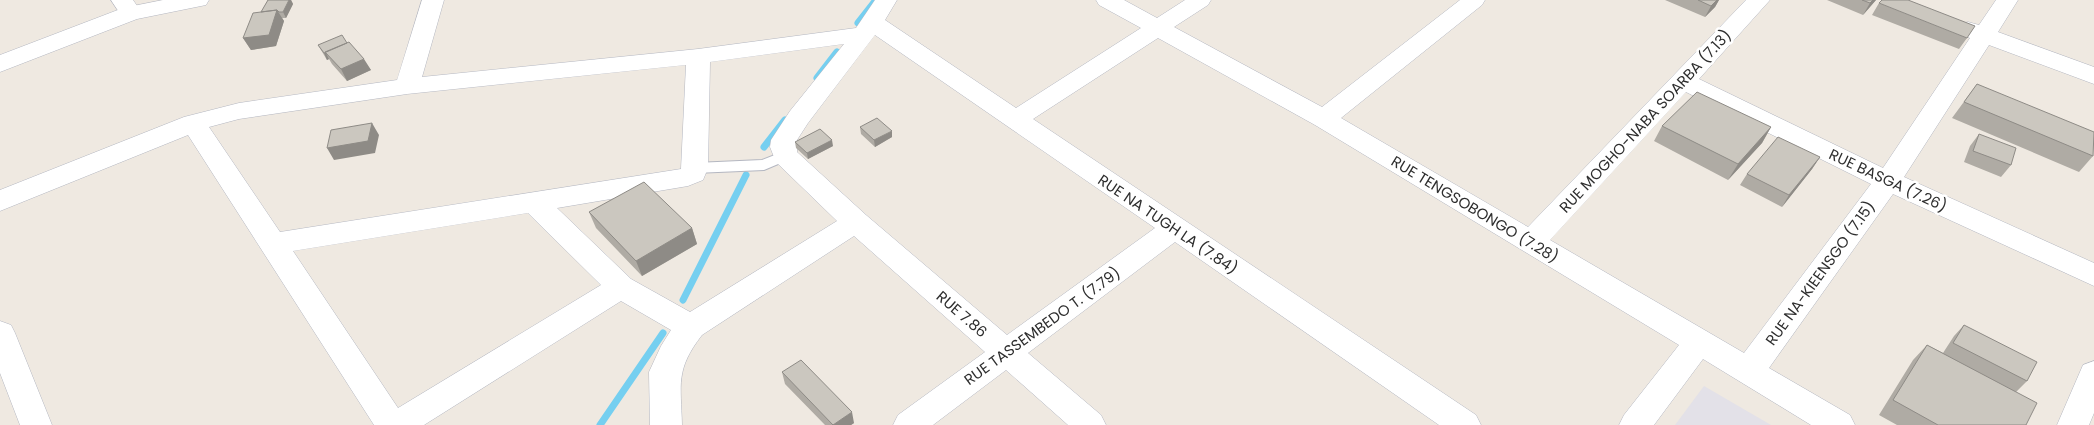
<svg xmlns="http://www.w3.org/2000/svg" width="2094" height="425" viewBox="0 0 2094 425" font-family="Poppins,sans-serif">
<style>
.industrial{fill:#e3e1e8}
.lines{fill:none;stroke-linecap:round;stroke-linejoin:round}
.stream{stroke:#75cff0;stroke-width:7}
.service-casing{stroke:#b4b7c1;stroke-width:2}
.minor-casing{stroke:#b4b7c1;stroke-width:1}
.tertiary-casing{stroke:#b4b7c1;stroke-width:1}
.service{fill:#fff;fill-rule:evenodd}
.minor{fill:#fff;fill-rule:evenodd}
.tertiary{fill:#fff;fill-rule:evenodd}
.wall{fill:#afaba4}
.shaded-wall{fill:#8e8b86}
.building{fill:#cbc7bf;stroke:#8e8b86}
.labels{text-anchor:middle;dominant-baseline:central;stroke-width:5;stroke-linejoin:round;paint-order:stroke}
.street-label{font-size:15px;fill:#2e2e2e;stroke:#fff}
</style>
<rect width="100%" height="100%" fill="#efe9e1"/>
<path class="industrial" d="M1704,386L1771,425H1675Z"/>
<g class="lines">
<path class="stream" d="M858,23L876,0
M817,78L837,52
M764,147L785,120
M683,300L746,175
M600,425L663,333"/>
<defs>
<path id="service" d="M785,151L790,153L792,156L790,159L764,170L695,173L690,172L688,168L690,164L695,163L762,160Z"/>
<path id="minor" d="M111,0H133L142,13L139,18L131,20L123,18Z
M422,0H444L422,77L698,49L856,28L875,0H897L885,20L1016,108L1141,28L1099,5L1096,0H1124L1157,18L1185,0H1211L1208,5L1174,27L1322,107L1460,0H1485L1482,5L1341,118L1528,227L1746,0H1770L1699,79L1883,168L1970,38L1960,34L1956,29L1960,24L1968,22L1979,25L1996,0H2018L1998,32L2094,67V84L1989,45L1904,177L2094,263V286L1893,194L1769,368L1850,415L1855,425H1811L1703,359L1654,425H1619L1624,415L1679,345L1315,125L1158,38L1033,119L1476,415L1481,425H1439L1175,242L1028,353L1101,415L1106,425H1068L1006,370L933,425H893L898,415L985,352L854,236L702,335C675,370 681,384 682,425H650L649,372L661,346L671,330L621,301L424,425H374L188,135L0,211V190L184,117L239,103L397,80ZM875,35L1155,228L1007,335L866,215L797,152V140L808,123ZM844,44L790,111L771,140L770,147L776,162L837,221L690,312L631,279L557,208L688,186L703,180L708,168L710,62ZM686,65L681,169L280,232L209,127L239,119L407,94ZM1686,92L1871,184L1744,353L1550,240ZM528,213L601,285L398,408L293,251Z
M0,321L11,325L15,333L52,425H20L0,373Z
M2094,361V413L2089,425H2057L2083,365Z"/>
<path id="tertiary" d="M163,0H209L206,5L137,19L0,72V55L123,8Z"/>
</defs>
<use href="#service" class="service-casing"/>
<use href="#minor" class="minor-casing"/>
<use href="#tertiary" class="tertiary-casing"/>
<use href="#service" class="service"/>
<use href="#minor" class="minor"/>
<use href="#tertiary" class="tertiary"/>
</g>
<path class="wall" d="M268,0H291L293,4L286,18H282L284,21L276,46L251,50L243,38L261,12Z
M1665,0H1719L1715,7L1705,17Z
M1827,0H1876L1863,15Z
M1879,3L1967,38L1959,49L1872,15Z
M347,43L371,70L347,81L332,64L329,59L327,60L318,45Z
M1977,84L2093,156L2079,172L1952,118Z
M1662,126L1771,127L1762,143L1728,180L1654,141Z
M860,127L892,137L875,147L861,134Z
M1979,134L2011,165L2001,177L1964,162L1970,146Z
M795,142L833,146L808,159L796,148Z
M1820,157L1812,169L1782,207L1740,185L1747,174Z
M589,212L692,228L697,244L642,276L596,228Z
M1964,325L2027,381L2016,392L2026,425H1897L1879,415L1913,360L1927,345L1943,353L1954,336Z
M782,372L854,423L851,425H825L785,384Z"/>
<path class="shaded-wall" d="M289,0H291L293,4L286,18L283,12Z
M1717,0H1719L1715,7L1705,17L1711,6Z
M1873,0H1876L1863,15L1870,3Z
M277,10L284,21L276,46L251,50L243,38Z
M324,53H326L329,59L327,60Z
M364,59L371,70L347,81L341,69Z
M372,123L379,135L375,153L334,160L327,148Z
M1771,127L1762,143L1728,180L1738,164Z
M892,131V137L875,147L874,140Z
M832,140L833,146L808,159L807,153Z
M1820,157L1812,169L1782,207L1789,195Z
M692,228L697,244L642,276L636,261Z
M852,412L854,423L851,425H833Z"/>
<path class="building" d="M268,0H289L283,12H279L277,10L261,12Z
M1698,0H1717L1711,6Z
M1862,0H1873L1870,3Z
M1882,0H1908L1975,26L1967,38L1879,3Z
M277,10L269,35L243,38L253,13Z
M342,35L347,43L324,53L318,45Z
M349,42L364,59L341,69L325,52Z
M1977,84L2094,132L2093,156L1964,102Z
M1697,92L1771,127L1738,164L1662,126Z
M877,118L892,131L874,140L860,127Z
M372,123L368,141L327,148L331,130Z
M820,129L832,140L807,153L795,142Z
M1979,134L2016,148L2011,165L1973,151Z
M1778,137L1820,157L1789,195L1747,174Z
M644,182L692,228L636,261L589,212Z
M1964,325L2037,362L2027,381L1953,343Z
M1927,345L2037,403L2026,425H1938L1893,400Z
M801,360L852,412L833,425L782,372Z"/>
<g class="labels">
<g class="street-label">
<text transform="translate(1645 121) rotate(-47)">RUE MOGHO-NABA SOARBA (7.13)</text>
<text transform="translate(1888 180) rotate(25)">RUE BASGA (7.26)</text>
<text transform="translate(1475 209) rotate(31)">RUE TENGSOBONGO (7.28)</text>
<text transform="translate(1168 224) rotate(34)">RUE NA TUGH LA (7.84)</text>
<text transform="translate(1820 273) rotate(-54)">RUE NA-KIEENSGO (7.15)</text>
<text transform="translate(962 314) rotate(41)">RUE 7.86</text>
<text transform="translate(1042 326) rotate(-36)">RUE TASSEMBEDO T. (7.79)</text>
</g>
</g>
</svg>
